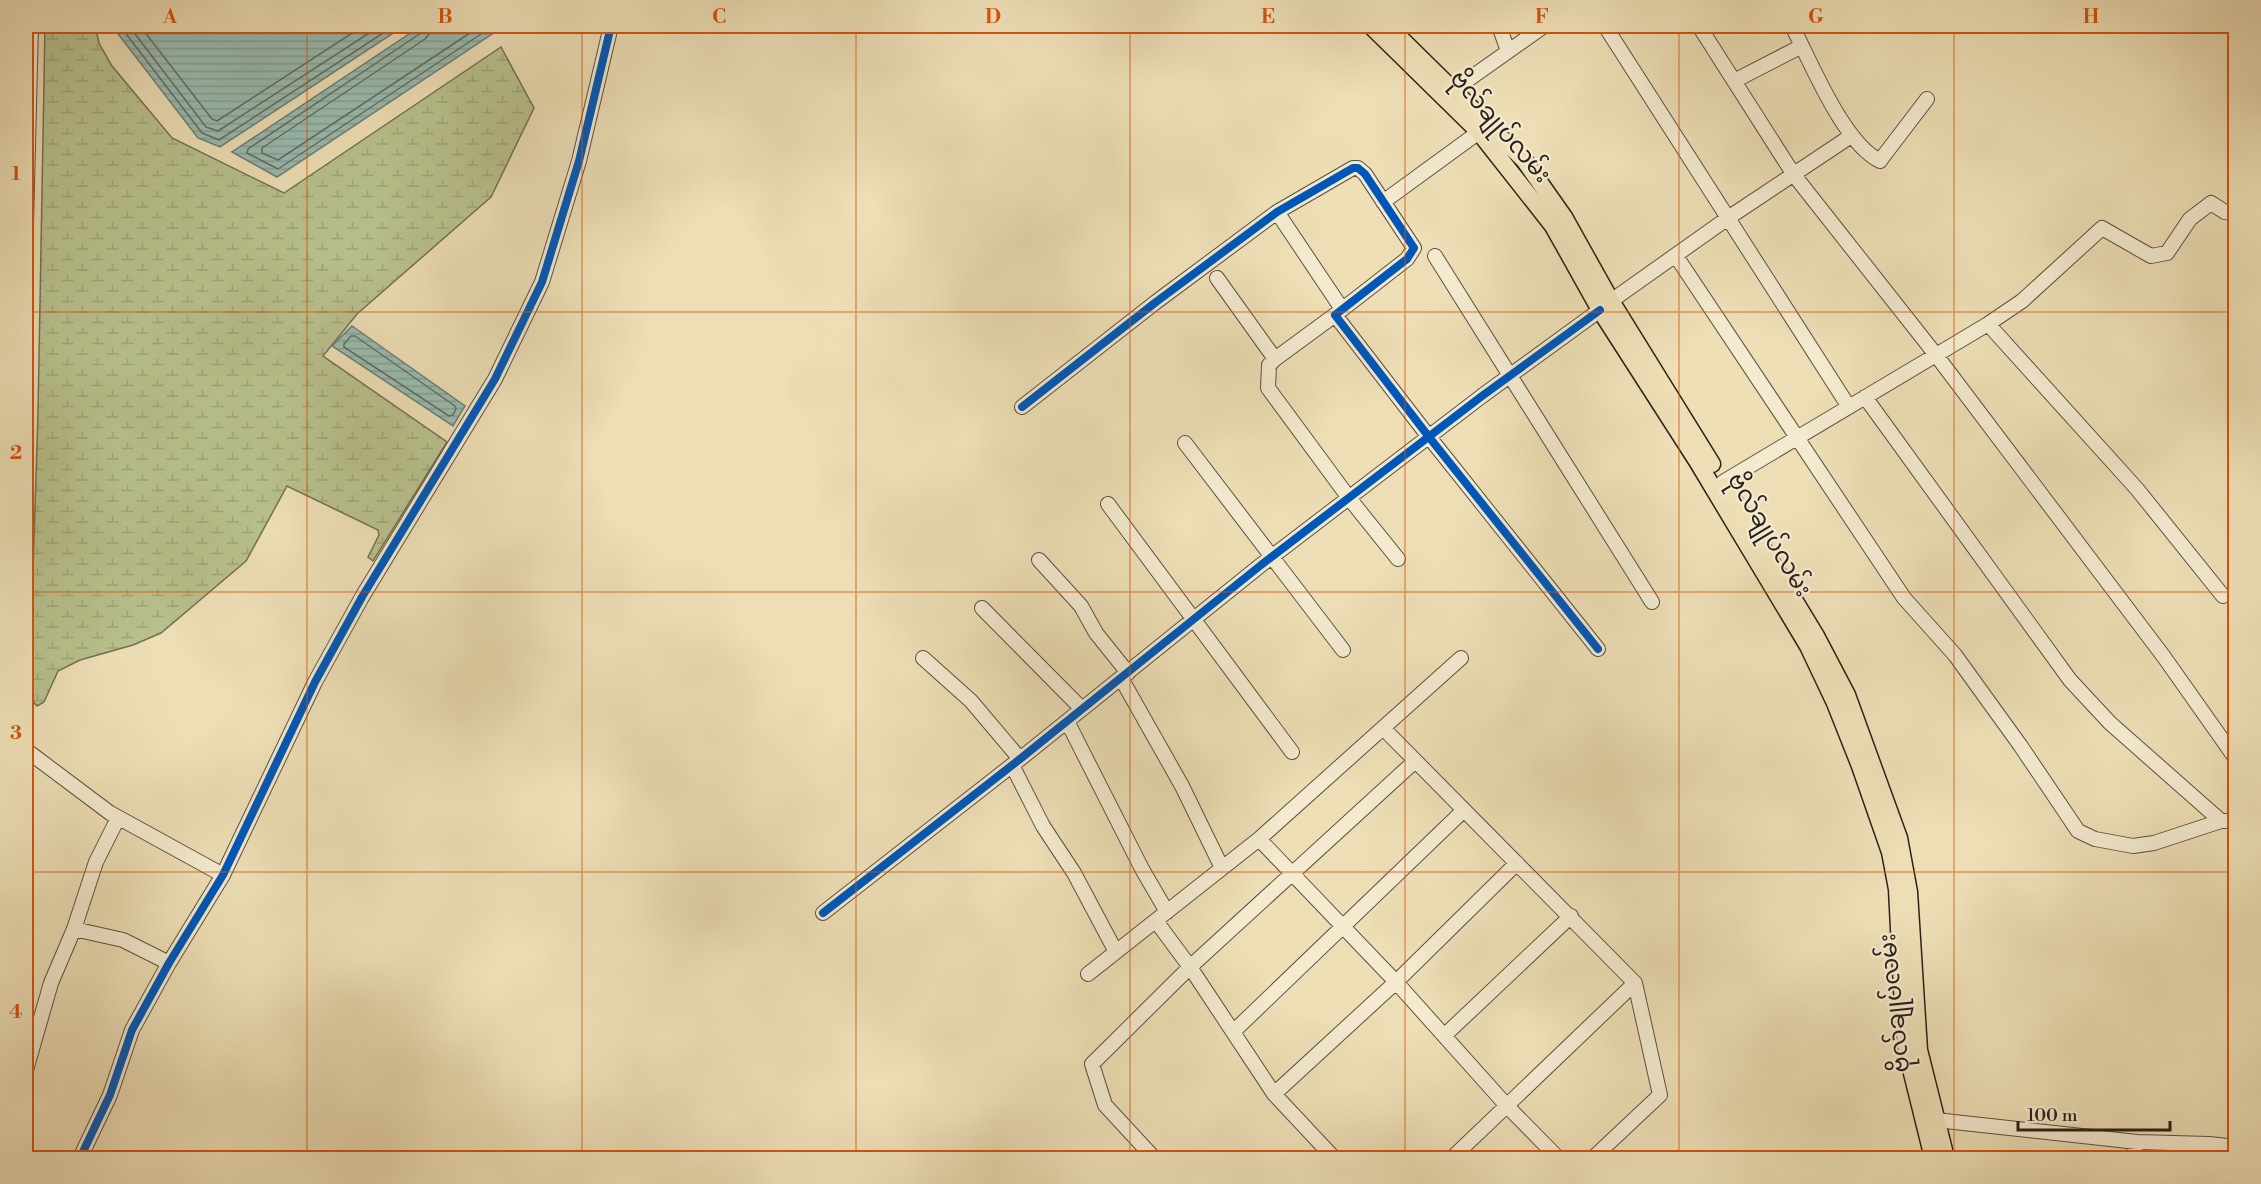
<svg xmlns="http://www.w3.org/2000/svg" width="2261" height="1184" viewBox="0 0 2261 1184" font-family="'Libre Bodoni','Noto Sans Myanmar',serif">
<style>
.wetland{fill:url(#wetland-marsh);stroke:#727154;stroke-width:1.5}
.water{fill:url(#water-rules);stroke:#6d7e74;stroke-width:1.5}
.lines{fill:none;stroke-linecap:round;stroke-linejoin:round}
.shore{stroke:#626e65;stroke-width:1.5}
.minor-casing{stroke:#5c5041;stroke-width:16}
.major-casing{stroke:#2c211a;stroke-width:19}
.minor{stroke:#f3eacf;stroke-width:14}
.major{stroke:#eddeb5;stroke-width:16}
.cycleway-casing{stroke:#f3eacf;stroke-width:11}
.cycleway{stroke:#0057b8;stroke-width:8}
.grid{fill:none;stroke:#d5530d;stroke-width:1.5;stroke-opacity:0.55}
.labels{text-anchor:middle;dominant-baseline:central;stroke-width:4.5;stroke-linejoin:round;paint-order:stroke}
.street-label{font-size:24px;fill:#2c211a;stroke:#f3eacf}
.neatline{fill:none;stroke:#d5530d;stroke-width:2}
.grid-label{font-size:20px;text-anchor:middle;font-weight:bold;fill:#d5530d}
</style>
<defs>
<pattern id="wetland-marsh" width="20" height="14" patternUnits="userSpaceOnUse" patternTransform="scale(1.5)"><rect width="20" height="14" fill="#b8c18d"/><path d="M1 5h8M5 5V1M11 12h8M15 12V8" fill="none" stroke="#9ea679"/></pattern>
<pattern id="water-rules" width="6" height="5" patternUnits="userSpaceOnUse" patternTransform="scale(1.5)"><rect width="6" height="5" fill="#99bcb0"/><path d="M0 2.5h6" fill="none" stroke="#84a197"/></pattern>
</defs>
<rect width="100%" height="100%" fill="#eddeb5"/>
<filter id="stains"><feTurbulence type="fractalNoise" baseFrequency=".00333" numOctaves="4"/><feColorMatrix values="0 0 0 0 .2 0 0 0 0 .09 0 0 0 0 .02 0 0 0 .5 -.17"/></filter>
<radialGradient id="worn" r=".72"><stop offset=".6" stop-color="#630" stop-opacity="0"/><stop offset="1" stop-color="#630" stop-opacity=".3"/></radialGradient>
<path class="wetland" d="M45,26H95L99,43L112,66L172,138L284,193L501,47L534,108L491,197L357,314L323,356L447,442L373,561L368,557L379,535L378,530L287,486L246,561L161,633L133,645L80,660L58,671L44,702L37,706L29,697L38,413Z"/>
<path class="water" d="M112,26H404L220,147L198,138Z
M421,26H486L492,34L277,177L232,152Z
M352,326L465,406L453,426L332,346Z"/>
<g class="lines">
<path class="shore" d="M120,26L202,133L219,140L394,26
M129,26L206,127L218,131L380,26
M140,26L212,119L217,121L363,26
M423,26L421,33L248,149L247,153L278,169L481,34L482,26
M431,26L430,33L425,39L262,148V153L278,160L473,31L474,26
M351,336H355L455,406L456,409L453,415L449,416L344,347V344Z"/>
<defs>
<path id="minor" d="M1499,26L1508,51
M1605,26L1849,407
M1699,26L1794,175L1936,355L2164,657L2236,759
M1792,26C1811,62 1843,143 1880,161L1882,158L1927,99
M1734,81L1802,46
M1445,96L1544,26
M1383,202L1479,132
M1277,212L1342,309
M26,224L31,26
M1435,256L1652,602
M1676,256L1904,598L1955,655L2020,745L2078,831L2095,839L2133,846L2154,843L2221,821
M1217,278L1275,359
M1611,301L1728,218L1851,136
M1335,315L1275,359L1269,365L1268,388L1349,498L1398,559
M1988,324L2022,301L2102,228L2151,256L2167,253L2190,219L2211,203L2225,212L2236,214
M1865,397L2070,680L2110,723L2221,821H2236
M1022,407L1156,302L1277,212L1353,168H1358L1365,174L1414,248L1407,259L1335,315L1429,437L1598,649
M1185,443L1343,650
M1723,482L1988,324L2137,489L2223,596
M1108,504L1292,752
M1039,560L1081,606L1096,633L1128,673
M982,608L1082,709
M923,658L971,701L1020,759
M1121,678L1182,786L1222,868
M1067,721L1142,869L1167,912
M1384,729L1635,983L1660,1095L1593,1158
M26,750L110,813L223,875
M1012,765L1043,826L1074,873L1116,952
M1259,839L1396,982L1507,1106L1558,1158
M823,913L1020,759L1261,565L1482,396L1600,310
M1156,921L1190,967L1274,1094L1334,1158
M74,929L123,940L169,963
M1088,974L1259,839L1461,658
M1233,1032L1464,810
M1445,1035L1571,916
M26,1070L51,983L74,929L96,862L118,818
M1274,1094L1396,982L1517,863
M1936,1120L2137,1142L2209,1144L2236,1147
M80,1158L110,1095L132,1030L169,963L223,875L315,682L362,597L495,379L542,282L579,161L611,26
M1154,1158L1105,1105L1092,1064L1190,967L1414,762
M1452,1158L1635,983
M2132,1158L2137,1142"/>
<path id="major" d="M1371,26L1479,132L1553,226L1600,310L1697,461L1808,646L1835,703L1860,766L1890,852L1897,889L1904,1028L1907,1053L1933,1158
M1388,26L1524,160L1564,217L1611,301L1712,464
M1725,486L1816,636L1847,695L1899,838L1909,892L1919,1050L1946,1158"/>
</defs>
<use href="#minor" class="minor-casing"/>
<use href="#major" class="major-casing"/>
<use href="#minor" class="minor"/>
<use href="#major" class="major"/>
<defs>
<path id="cycleway" d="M1022,407L1156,302L1277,212L1353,168H1358L1365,174L1414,248L1407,259L1335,315L1429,437L1598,649
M823,913L1020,759L1261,565L1482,396L1600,310
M80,1158L110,1095L132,1030L169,963L223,875L315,682L362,597L495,379L542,282L579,161L611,26"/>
</defs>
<use href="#cycleway" class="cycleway-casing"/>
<use href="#cycleway" class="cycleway"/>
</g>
<path class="grid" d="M307,26V1158M582,26V1158M856,26V1158M1130,26V1158M1405,26V1158M1679,26V1158M1954,26V1158M26,312H2236M26,592H2236M26,872H2236"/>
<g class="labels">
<g class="street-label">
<text transform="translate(1500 127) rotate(49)">ဗိုလ်ချုပ်လမ်း</text>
<text transform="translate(1769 535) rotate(59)">ဗိုလ်ချုပ်လမ်း</text>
<text transform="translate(1895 1003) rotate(-96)">ဗိုလ်ချုပ်လမ်း</text>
</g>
</g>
<rect width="2261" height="1184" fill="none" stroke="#eddeb5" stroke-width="66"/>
<path d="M2018 1121v9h152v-9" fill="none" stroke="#2c211a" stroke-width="3"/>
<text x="2027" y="1121" font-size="18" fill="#2c211a" stroke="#f3eacf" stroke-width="4.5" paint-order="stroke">100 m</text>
<rect x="33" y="33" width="2195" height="1118" class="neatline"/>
<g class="grid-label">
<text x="170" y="23">A</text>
<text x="445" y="23">B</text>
<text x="719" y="23">C</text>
<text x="993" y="23">D</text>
<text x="1268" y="23">E</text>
<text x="1542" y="23">F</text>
<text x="1816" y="23">G</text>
<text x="2091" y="23">H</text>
<text x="16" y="180">1</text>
<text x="16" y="459">2</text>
<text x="16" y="739">3</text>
<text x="16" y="1018">4</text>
</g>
<rect width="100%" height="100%" filter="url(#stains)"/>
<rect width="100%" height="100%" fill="url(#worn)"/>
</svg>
